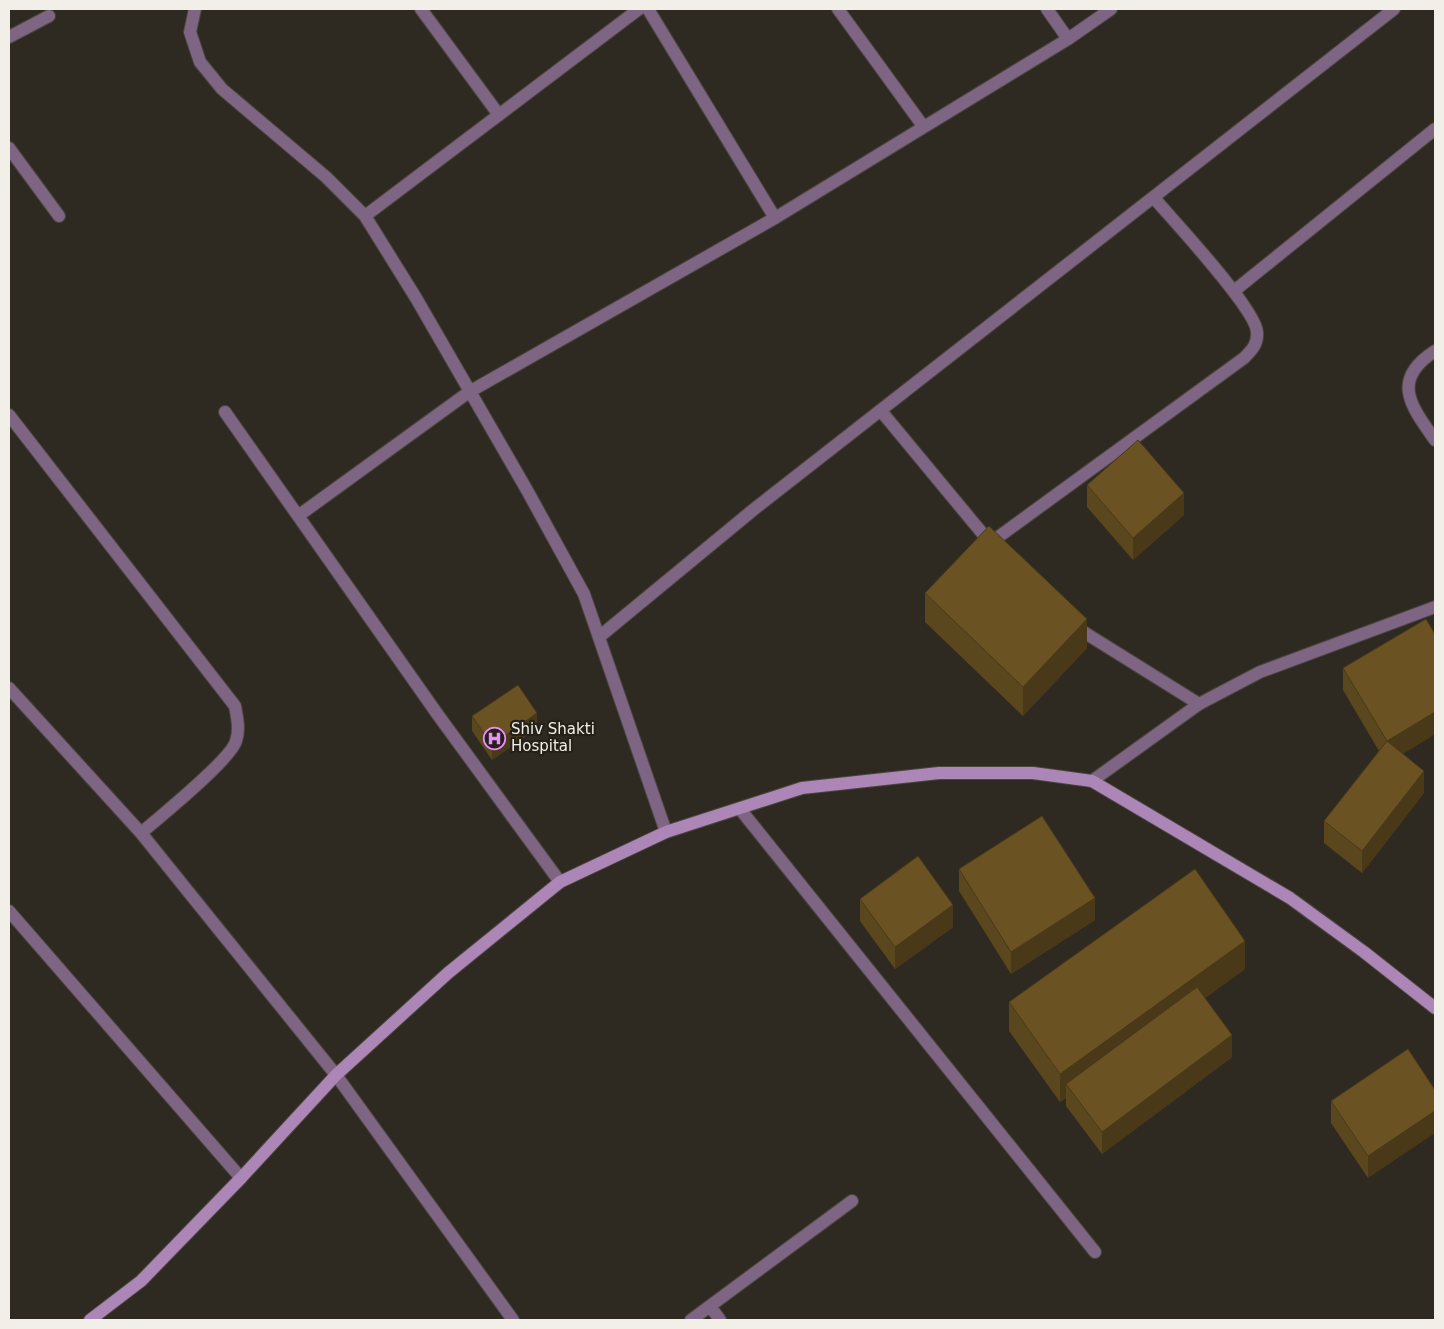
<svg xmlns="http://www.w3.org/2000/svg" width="1444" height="1329" viewBox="0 0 1444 1329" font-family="'DejaVu Sans',sans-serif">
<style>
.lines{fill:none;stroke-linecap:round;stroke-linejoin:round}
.minor-casing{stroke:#4a463d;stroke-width:14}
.tertiary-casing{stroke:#4a463d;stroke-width:14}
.secondary-casing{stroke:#4a463d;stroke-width:14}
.minor{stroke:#7d6583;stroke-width:12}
.tertiary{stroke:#7d6583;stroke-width:12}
.secondary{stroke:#ac86b6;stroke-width:12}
.wall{fill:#5b471e}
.shaded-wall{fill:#4a3918}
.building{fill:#6a5223;stroke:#4a3918}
.labels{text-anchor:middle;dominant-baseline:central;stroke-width:4.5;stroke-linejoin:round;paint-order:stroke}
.poi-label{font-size:15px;fill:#f2efe9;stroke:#252018;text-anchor:start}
</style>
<rect width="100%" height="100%" fill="#2f2a21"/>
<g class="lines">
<defs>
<path id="minor" d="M195,9L190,32L200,62L222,89L326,177L365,216L416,298L528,492L584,594L666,832
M421,9L499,115
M648,9L775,218
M838,9L923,126
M1047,9L1068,39
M9,37L49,16
M9,148L59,216
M365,216L639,9
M1234,291L1435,129
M1435,351C1390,380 1411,406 1435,440
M881,411L992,545
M225,412L438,715L560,882
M9,415L235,706C237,717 240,730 236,741C231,759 160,817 141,833
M298,516L469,392L775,218L1068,39L1111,9
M990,543L1244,358C1252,350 1258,344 1257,332C1256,309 1173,220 1154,198
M1074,626L1199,704
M599,637L753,510L1394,9
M9,688L141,833L336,1075L513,1320
M740,809L1095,1252
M9,911L241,1178
M710,1306L720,1320
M691,1320L852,1201"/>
<path id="tertiary" d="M1092,781L1199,704L1260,672L1435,607"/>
<path id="secondary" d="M90,1320L141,1281L241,1178L336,1075L448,973L560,882L666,832L802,788L939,773H1033L1092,781L1290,898L1364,952L1435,1008"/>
</defs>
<use href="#minor" class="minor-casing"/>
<use href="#tertiary" class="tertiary-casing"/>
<use href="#secondary" class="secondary-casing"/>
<use href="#minor" class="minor"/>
<use href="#tertiary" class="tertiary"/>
<use href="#secondary" class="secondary"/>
</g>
<path class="wall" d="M1087,485L1184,515L1133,560L1087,507Z
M925,593L1087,648L1023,716L925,622Z
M1343,668L1435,734L1402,754L1424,793L1362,873L1324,843V821L1379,751L1343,690Z
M472,716L537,728L492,760L472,731Z
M959,869L1095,920L1011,974L959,891Z
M860,899L953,927L895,969L860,921Z
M1245,969L1205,998L1232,1057L1102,1154L1066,1106V1098L1060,1102L1009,1031V1002Z
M1408,1049L1368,1178L1331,1123V1101Z"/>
<path class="shaded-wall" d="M1184,493V515L1133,560V538Z
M1087,619V648L1023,716V687Z
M1435,712V734L1387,764V741Z
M537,713V728L492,760V745Z
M1424,771V793L1362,873V851Z
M1095,898V920L1011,974V952Z
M953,905V927L895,969V947Z
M1245,941V969L1073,1093L1066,1084V1098L1060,1102V1074Z
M1232,1035V1057L1102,1154V1132Z
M1435,1111V1133L1368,1178V1156Z"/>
<path class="building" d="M1138,440L1184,493L1133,538L1087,485Z
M989,526L1087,619L1023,687L925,593Z
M1426,619L1435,634V712L1387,741L1343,668Z
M518,685L537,713L492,745L472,716Z
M1387,741L1424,771L1362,851L1324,821Z
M1042,816L1095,898L1011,952L959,869Z
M918,856L953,905L895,947L860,899Z
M1195,869L1245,941L1060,1074L1009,1002Z
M1197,987L1232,1035L1102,1132L1066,1084Z
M1408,1049L1435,1090V1111L1368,1156L1331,1101Z"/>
<defs>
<symbol id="hospital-ring" viewBox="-11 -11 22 22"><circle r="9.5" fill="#252018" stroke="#e88eff" stroke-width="1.5"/><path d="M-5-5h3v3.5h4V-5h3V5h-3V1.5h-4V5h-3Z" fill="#e88eff"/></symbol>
</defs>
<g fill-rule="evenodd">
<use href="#hospital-ring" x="482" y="726" width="25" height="25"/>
</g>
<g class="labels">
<g class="poi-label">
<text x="511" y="729">Shiv Shakti<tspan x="511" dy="17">Hospital</tspan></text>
</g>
</g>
<rect width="1444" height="1329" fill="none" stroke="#f2efe9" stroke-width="20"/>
</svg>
